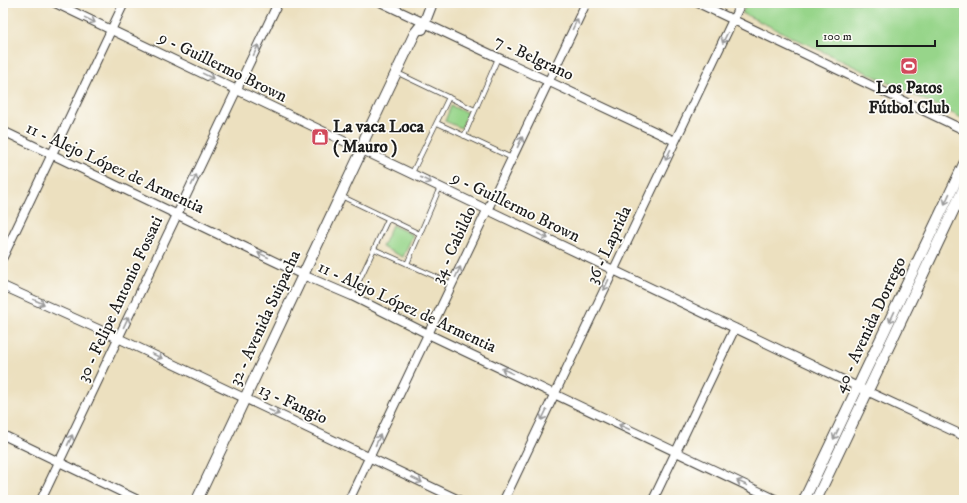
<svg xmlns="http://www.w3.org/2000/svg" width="967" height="503" viewBox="0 0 967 503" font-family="'IM FELL DW Pica',serif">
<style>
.green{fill:#97d58a;stroke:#5a7853}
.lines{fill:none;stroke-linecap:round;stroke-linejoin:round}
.service-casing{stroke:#3b3934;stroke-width:5.5}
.minor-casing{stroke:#3b3934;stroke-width:10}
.tertiary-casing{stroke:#3b3934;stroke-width:12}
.service{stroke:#fff;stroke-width:4}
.minor{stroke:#fff;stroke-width:8}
.tertiary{stroke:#fff;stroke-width:10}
.oneway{stroke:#999}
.labels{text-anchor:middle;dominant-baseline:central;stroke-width:3.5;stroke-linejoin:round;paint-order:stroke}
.street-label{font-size:17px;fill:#1c1c1c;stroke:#fdfcf7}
.poi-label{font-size:17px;font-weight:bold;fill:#1c1c1c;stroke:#fdfcf7}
</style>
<rect width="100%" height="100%" fill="#fdfcf7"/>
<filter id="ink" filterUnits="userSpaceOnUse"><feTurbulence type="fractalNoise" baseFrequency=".025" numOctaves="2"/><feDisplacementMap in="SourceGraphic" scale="8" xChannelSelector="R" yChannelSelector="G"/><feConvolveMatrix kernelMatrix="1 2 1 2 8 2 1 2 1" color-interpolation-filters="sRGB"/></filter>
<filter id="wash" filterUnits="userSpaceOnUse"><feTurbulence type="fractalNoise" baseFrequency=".012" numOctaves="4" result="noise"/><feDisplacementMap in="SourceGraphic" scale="16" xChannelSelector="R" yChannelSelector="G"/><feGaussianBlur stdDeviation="0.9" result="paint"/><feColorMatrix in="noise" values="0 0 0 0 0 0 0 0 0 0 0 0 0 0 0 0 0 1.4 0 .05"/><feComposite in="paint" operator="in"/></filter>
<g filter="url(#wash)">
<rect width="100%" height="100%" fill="#ece0bf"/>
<path class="green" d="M747,3H964V119L742,13Z
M451,106L468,113L461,128L445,121Z
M392,225L413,235L403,257L382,247Z"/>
</g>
<g filter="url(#ink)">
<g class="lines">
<defs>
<path id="service" d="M402,75L475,110
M437,123L512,158
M464,136L498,58
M412,173L449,97
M341,196L420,234
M374,249L452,284
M407,264L440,187
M352,296L388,219"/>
<path id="minor" d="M55,3L858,387L964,436
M382,3L675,141
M698,3L964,130
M3,131L303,275L352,296L428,334L777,500
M3,257L124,3
M3,286L118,338L459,500
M3,435L138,500
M41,500L278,3
M349,500L586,3
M504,500L741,3
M653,500L735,328"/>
<path id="tertiary" d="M422,29L432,3
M197,500L362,150L365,138L415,33L423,23
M804,500L964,164
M816,500L964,188"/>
</defs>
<use href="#service" class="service-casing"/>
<use href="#minor" class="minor-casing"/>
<use href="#tertiary" class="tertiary-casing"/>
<use href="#service" class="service"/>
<use href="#minor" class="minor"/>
<use href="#tertiary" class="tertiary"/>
</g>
<defs><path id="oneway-shaft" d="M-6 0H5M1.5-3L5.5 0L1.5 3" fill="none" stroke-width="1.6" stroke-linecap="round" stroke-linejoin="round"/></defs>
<g class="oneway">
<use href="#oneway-shaft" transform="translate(90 20) rotate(26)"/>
<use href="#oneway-shaft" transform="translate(575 24) rotate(-65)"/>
<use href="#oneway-shaft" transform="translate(725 38) rotate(116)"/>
<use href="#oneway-shaft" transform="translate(256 50) rotate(-65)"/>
<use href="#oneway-shaft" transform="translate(208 76) rotate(26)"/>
<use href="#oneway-shaft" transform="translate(520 142) rotate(-65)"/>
<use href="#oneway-shaft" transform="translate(668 155) rotate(115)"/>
<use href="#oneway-shaft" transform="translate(194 180) rotate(-64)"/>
<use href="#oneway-shaft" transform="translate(426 180) rotate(26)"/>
<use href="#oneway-shaft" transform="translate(947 199) rotate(115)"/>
<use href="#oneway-shaft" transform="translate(543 236) rotate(26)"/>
<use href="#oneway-shaft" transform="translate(263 255) rotate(-155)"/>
<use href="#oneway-shaft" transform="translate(458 272) rotate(-65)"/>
<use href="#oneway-shaft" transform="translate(606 285) rotate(116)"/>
<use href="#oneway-shaft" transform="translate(39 302) rotate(24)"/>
<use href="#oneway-shaft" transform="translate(892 317) rotate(115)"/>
<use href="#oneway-shaft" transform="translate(126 322) rotate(-65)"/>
<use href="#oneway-shaft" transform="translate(157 356) rotate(25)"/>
<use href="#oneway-shaft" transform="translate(507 371) rotate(-155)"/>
<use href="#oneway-shaft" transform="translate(274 412) rotate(25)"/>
<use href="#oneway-shaft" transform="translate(544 415) rotate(116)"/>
<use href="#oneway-shaft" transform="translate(624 427) rotate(-155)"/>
<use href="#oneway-shaft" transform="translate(836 434) rotate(116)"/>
<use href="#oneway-shaft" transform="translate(70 440) rotate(-65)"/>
<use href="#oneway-shaft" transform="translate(378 440) rotate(-65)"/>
<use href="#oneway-shaft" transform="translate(417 480) rotate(26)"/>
<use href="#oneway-shaft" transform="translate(742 483) rotate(-155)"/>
</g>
</g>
<defs>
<symbol id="stadium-square" viewBox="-11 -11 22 22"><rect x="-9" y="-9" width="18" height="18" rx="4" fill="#d1495b" stroke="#fdfcf7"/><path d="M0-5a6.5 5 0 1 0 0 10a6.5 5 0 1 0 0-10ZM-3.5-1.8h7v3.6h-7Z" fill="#fff"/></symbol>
<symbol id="shop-square" viewBox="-11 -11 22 22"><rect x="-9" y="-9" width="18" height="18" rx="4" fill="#d1495b" stroke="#fdfcf7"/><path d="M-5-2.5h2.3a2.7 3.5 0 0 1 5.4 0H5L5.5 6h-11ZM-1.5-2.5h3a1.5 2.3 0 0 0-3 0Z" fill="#fff"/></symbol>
</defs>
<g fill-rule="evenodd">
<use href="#stadium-square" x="899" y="56" width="20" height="20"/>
<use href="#shop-square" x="310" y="127" width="20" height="20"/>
</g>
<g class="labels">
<g class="street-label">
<text transform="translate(534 58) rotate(25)">7 - Belgrano</text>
<text transform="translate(223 67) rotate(26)">9 - Guillermo Brown</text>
<text transform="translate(115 168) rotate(25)">11 - Alejo López de Armentia</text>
<text transform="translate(516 207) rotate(26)">9 - Guillermo Brown</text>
<text transform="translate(454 245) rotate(-65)">34 - Cabildo</text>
<text transform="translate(609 245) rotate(-65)">36 - Laprida</text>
<text transform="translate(120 299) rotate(-65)">30 - Felipe Antonio Fossati</text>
<text transform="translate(407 307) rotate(25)">11 - Alejo López de Armentia</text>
<text transform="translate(265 318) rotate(-65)">32 - Avenida Suipacha</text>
<text transform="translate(870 325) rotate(-65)">40 - Avenida Dorrego</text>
<text transform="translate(293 404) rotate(25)">13 - Fangio</text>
</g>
<g class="poi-label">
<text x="909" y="88">Los Patos<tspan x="909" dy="20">Fútbol Club</tspan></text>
<text x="333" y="127" text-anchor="start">La vaca Loca<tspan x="333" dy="20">( Mauro )</tspan></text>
</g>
</g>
<rect width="967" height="503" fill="none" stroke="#fdfcf7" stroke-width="16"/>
<path d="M817 40v6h118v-6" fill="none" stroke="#1c1c1c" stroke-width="2"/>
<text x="823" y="40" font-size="12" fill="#1c1c1c" stroke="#fdfcf7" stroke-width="3" paint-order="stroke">100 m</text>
</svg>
